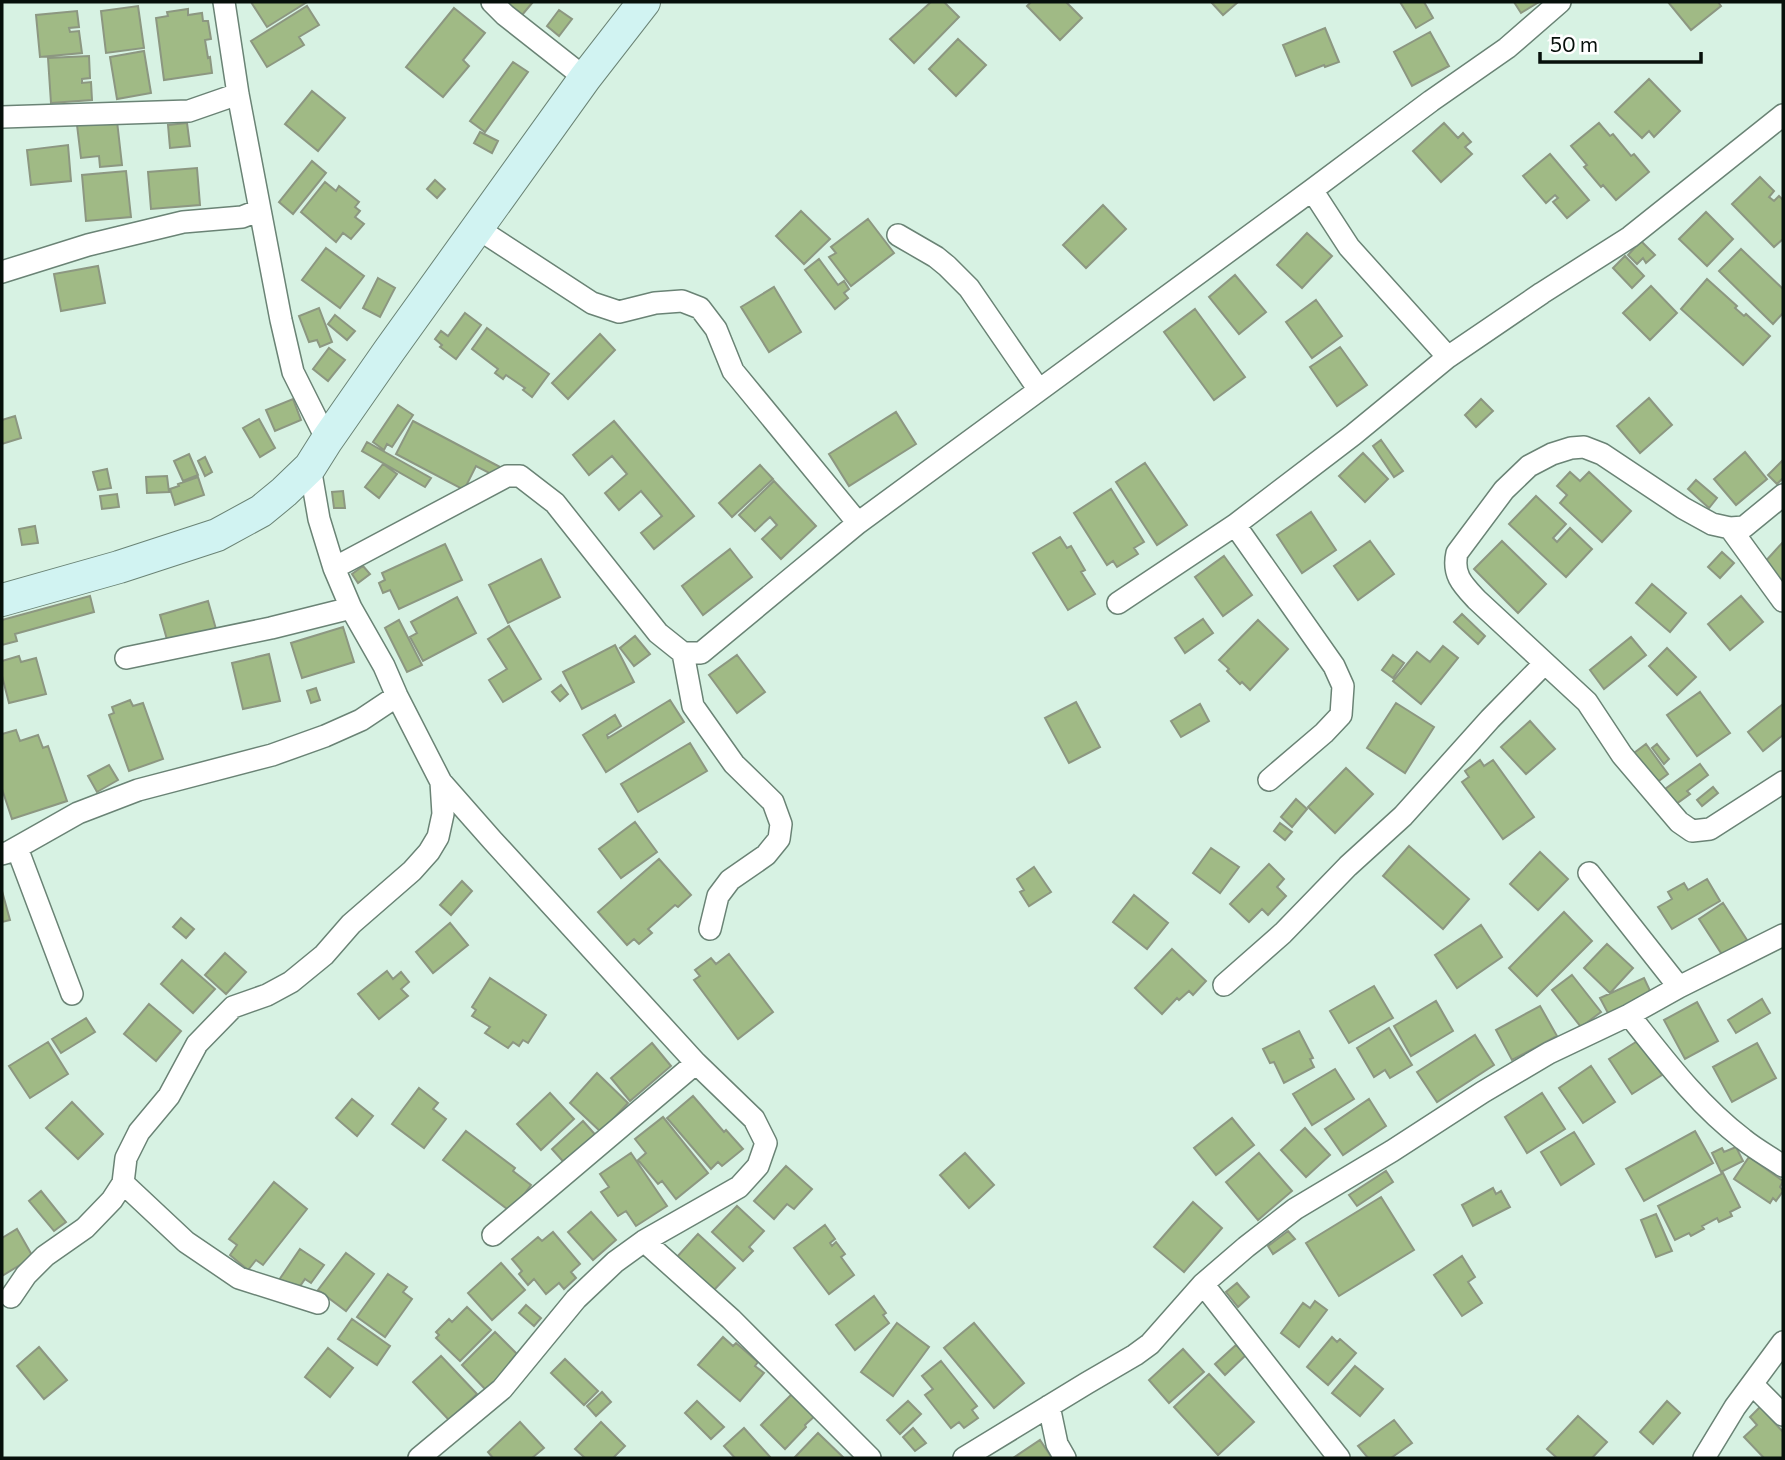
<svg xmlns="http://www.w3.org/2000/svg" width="1785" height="1460" viewBox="0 0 1785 1460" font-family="Commissioner,sans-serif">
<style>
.building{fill:#a0ba85;stroke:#8c9781;stroke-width:2}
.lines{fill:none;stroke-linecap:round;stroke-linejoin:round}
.minor-casing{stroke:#6a8375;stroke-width:24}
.secondary-casing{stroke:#6a8375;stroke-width:34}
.minor{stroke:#fff;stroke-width:21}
.secondary{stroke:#d1f3f2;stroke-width:32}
</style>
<rect width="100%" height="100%" fill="#d7f2e3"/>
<path class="building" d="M251,2H307L267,27Z
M506,2H533L522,15Z
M931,2H944L959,17L914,63L890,39Z
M1031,2H1066L1082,18L1060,40L1027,6Z
M1211,2H1238L1223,15Z
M1400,2H1424L1433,18L1416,28Z
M1514,2H1539L1521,13Z
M1668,2H1718L1721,6L1691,30Z
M138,6L144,48L106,53L101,11Z
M307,6L319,25L299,37L304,45L267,67L251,41Z
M454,8L485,33L463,60L469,66L443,97L406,67Z
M188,9V15L202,13L203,21H208L211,39L205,40L208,58L210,57L212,73L164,80L156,18L168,16L167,12Z
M559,10L572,19L559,36L547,26Z
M77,11L79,27L69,28L70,32L79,31L82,53L40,57L36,15Z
M1325,28L1339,62L1325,67L1324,65L1296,76L1283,45Z
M1430,32L1449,66L1412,86L1394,52Z
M958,39L986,65L956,96L929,69Z
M144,51L151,93L117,99L110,57Z
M89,56L90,78L82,79V83L91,82L92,100L51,103L48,58Z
M513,62L528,72L485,132L470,121Z
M1649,79L1680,111L1654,137L1649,131L1642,138L1615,112Z
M312,91L345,118L318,151L285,124Z
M117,121L122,165L100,167L99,156L81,158L77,125Z
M187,123L190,146L170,148L168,125Z
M1444,123L1458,138L1463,133L1471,142L1465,147L1472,154L1441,182L1413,151Z
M1599,123L1610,136L1613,134L1631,156L1634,154L1649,172L1616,200L1603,185L1601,187L1584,167L1587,165L1571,146Z
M480,132L498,141L492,153L474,143Z
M68,145L71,181L31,185L27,150Z
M1550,154L1589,200L1567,218L1553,202L1558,198L1555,195L1546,203L1523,176Z
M312,161L326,173L293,214L279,202Z
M197,168L200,205L151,209L148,172Z
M126,171L131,217L86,221L82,175Z
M1760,177L1774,191L1769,197L1774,201L1779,196L1783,200V239L1774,247L1732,204Z
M435,180L445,189L437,198L427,189Z
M325,182L336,191L339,186L359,202L355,207L360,211L355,217L364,224L351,239L343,233L336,242L301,212Z
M1103,205L1126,229L1086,268L1063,245Z
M801,211L830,239L804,264L776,236Z
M1706,212L1733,239L1707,266L1679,239Z
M868,219L894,253L851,286L829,257L836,253L831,247Z
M1307,233L1332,256L1302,288L1277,265Z
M1641,241L1655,255L1646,263L1643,258L1637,264L1628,255Z
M326,248L364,276L340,308L302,280Z
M1741,249L1783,289V313L1773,324L1719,271Z
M1625,256L1644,276L1632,288L1613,268Z
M819,259L838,285L844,281L849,289L844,293L848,298L835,309L805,270Z
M98,266L105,303L61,311L54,274Z
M1235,275L1266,312L1239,334L1209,297Z
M378,278L395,288L380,317L363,308Z
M1707,279L1737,306L1735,308L1744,316L1746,314L1770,336L1743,365L1681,309Z
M1651,286L1677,313L1650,340L1623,313Z
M774,287L801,332L769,352L741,307Z
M1316,300L1342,336L1312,358L1286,322Z
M319,308L332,342L320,347L317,340L309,342L299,316Z
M1195,309L1245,377L1214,400L1164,332Z
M465,313L481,325L456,359L440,347L442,345L435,339L441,331L448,336Z
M335,315L355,331L347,340L328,324Z
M487,328L549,374L532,397L523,390L525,388L506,375L503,379L495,373L498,369L472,349Z
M600,334L615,350L568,399L552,383Z
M1340,347L1367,385L1337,406L1310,367Z
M329,348L345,360L328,381L313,369Z
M1649,398L1672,425L1640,453L1617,426Z
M293,399L301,420L275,431L266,410Z
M1481,399L1493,411L1476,427L1465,415Z
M398,405L413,415L392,447L387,444L384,450L373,442Z
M896,412L916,444L849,486L829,454Z
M15,416L21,438L2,444V420Z
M259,419L275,448L260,457L243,428Z
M413,421L500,467L495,476L476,466L464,490L396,454Z
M614,421L694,516L654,549L641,533L662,516L641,491L619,510L605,493L627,474L612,456L589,475L573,455Z
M1381,440L1403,471L1394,477L1373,446Z
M367,442L431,478L425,487L362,451Z
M1745,452L1767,479L1736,505L1714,479Z
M1363,453L1388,479L1365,502L1339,476Z
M189,454L198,475L183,481L174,461Z
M205,457L212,472L205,476L198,461Z
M1783,460V478L1777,484L1768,475Z
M1145,463L1187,525L1157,545L1116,482Z
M383,464L397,474L379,498L365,487Z
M760,465L773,479L732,517L719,503Z
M107,469L111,488L98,490L93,472Z
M1570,472L1580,481L1589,472L1631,511L1602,542L1560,503L1567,495L1557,486Z
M167,476L169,492L147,493L146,477Z
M198,477L204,495L175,505L170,489L179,486L178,484Z
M1696,480L1717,498L1709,508L1688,489Z
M774,481L816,526L781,559L762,539L777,525L770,517L755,531L739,515Z
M1111,489L1144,542L1134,548L1138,554L1117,567L1113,561L1107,565L1074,513Z
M343,491L345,508H334L332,492Z
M117,494L119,507L102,509L100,496Z
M1536,496L1566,524L1553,538L1557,542L1570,528L1592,549L1566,577L1509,524Z
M1311,512L1336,550L1302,573L1277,535Z
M35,526L38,543L22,545L19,529Z
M1060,537L1067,548L1071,546L1085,570L1081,572L1095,594L1068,610L1033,553Z
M1370,541L1394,574L1358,600L1334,566Z
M1502,541L1546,584L1518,613L1474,569Z
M1783,542V582L1763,564Z
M445,544L462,580L399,609L390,590L383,593L379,583L385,580L382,573Z
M730,549L752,577L703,615L682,586Z
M1722,552L1734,563L1720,578L1708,567Z
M1224,556L1252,595L1223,616L1195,577Z
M541,559L560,597L508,623L489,585Z
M363,566L370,574L358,583L352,574Z
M1652,584L1686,613L1670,632L1636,603Z
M90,596L94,612L15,634L17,641L2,645V620Z
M1741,596L1763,622L1730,650L1708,624Z
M457,597L476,633L423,661L410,637L417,633L411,622Z
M208,601L216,629L168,643L160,615Z
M1462,614L1485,636L1478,644L1454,622Z
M1203,619L1213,633L1185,653L1175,638Z
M399,620L422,665L407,672L385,628Z
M1258,620L1288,649L1250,690L1242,682L1240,684L1227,671L1229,669L1219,660Z
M509,626L541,679L503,702L489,680L507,669L488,639Z
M343,627L354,662L302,678L291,643Z
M635,636L650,654L634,666L620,648Z
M1631,637L1646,655L1604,689L1590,670Z
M615,645L634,682L582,709L563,672Z
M1443,646L1458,658L1421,704L1393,681L1417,652L1430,662Z
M1667,648L1696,677L1677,695L1649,666Z
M269,654L280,701L243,709L232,663Z
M737,655L765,692L737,713L709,675Z
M1393,655L1404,663L1393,678L1382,670Z
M19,656L21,662L36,658L46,694L9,703L2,676V661Z
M561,685L568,694L560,701L552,692Z
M316,688L320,700L311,703L307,691Z
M1700,692L1730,733L1697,756L1667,715Z
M130,700L133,706L143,703L163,759L129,771L109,715L114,713L112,707Z
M670,700L684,722L606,772L583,735L615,715L621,726L607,735L608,738Z
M1076,702L1100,747L1069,763L1045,718Z
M1396,703L1434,727L1405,773L1367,748Z
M1200,704L1209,721L1181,737L1171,721Z
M1783,704V735L1763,751L1748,732Z
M1530,721L1555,749L1526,774L1501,747Z
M16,730L20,741L38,735L43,748L48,746L67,801L12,819L2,789V734Z
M690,743L707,771L638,812L621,784Z
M1646,744L1668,774L1656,783L1634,753Z
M1657,744L1669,759L1664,764L1652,748Z
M1480,760L1484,766L1493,760L1534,817L1503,839L1462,782L1469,777L1465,771Z
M1700,764L1708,775L1687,791L1690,794L1676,804L1665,789Z
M109,765L118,780L97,792L88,776Z
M1346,768L1373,794L1335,833L1308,807Z
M1713,787L1718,793L1702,806L1697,800Z
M1296,799L1307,809L1292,827L1281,817Z
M635,822L657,852L621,878L599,849Z
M1280,823L1292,832L1285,840L1274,831Z
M1409,846L1469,899L1443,929L1383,876Z
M1211,848L1239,867L1220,893L1193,873Z
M1540,852L1568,879L1538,910L1510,884Z
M659,859L691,895L678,907L675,905L648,929L652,933L639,944L634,939L627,945L598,912Z
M1269,864L1284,879L1277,887L1286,896L1268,915L1262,909L1249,922L1230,904Z
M1034,867L1051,892L1029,906L1020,892L1024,890L1017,879Z
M1707,879L1720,901L1672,929L1658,907L1672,899L1668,892L1684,883L1688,890Z
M462,881L472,891L451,915L440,905Z
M2,891L10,920L2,922Z
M1134,895L1168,923L1147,949L1113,922Z
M1723,903L1747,940L1723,956L1699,919Z
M1564,912L1592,941L1537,996L1509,968Z
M181,918L194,929L186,938L173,927Z
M450,923L468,945L433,973L416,952Z
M1481,925L1502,957L1457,988L1435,955Z
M1607,944L1633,968L1610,993L1584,968Z
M1172,949L1206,981L1193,995L1189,991L1179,1000L1177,998L1162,1014L1135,988Z
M225,953L246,972L226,994L205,975Z
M729,954L773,1012L738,1039L694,980L700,976L695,970L711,958L716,964Z
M182,960L215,989L193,1013L161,984Z
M387,971L393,979L401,972L409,982L401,989L408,996L379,1019L358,994Z
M1572,975L1601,1012L1581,1027L1552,990Z
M490,978L546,1015L528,1043L523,1040L519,1046L513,1042L508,1048L485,1033L490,1027L472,1016L476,1010L472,1007Z
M1644,978L1652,995L1609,1015L1600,998Z
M1374,986L1393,1018L1349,1043L1330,1011Z
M1762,999L1770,1013L1736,1033L1728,1020Z
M1436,1001L1453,1031L1411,1056L1394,1026Z
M1697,1002L1718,1041L1685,1059L1664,1020Z
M149,1004L181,1031L156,1061L124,1034Z
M1540,1006L1557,1036L1512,1060L1496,1030Z
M86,1018L95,1032L61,1053L52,1039Z
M1389,1028L1412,1065L1390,1078L1385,1070L1374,1077L1357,1048Z
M1299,1031L1313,1058L1310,1059L1314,1067L1284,1083L1274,1062L1270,1063L1263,1049Z
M1475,1035L1494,1065L1437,1102L1417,1072Z
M1639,1040L1662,1075L1632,1094L1609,1059Z
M48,1042L68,1074L30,1098L9,1066Z
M652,1043L671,1066L630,1101L611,1078Z
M1757,1043L1776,1078L1732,1102L1713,1067Z
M1591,1066L1615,1102L1583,1123L1559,1088Z
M1335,1069L1354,1099L1312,1125L1293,1094Z
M597,1073L628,1103L601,1132L570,1103Z
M419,1088L438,1103L433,1109L446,1119L424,1148L392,1124Z
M550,1093L574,1119L541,1150L517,1124Z
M1542,1093L1565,1129L1527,1153L1505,1117Z
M693,1096L724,1132L726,1130L743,1149L722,1166L718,1162L711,1169L667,1118Z
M352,1099L373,1116L357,1136L336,1118Z
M1369,1099L1386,1126L1343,1155L1325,1129Z
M72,1102L103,1134L78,1159L46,1128Z
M663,1117L708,1173L676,1199L662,1181L658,1184L638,1160L646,1153L635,1139Z
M1232,1118L1254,1145L1216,1175L1194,1148Z
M583,1121L600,1140L569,1168L552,1149Z
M1305,1128L1330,1155L1306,1177L1281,1150Z
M466,1131L515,1168L513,1171L531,1185L511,1212L443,1160Z
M1695,1131L1713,1163L1644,1201L1626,1169Z
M1574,1132L1594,1164L1561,1185L1541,1152Z
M1736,1147L1743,1161L1721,1172L1712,1153L1722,1148L1724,1152Z
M631,1153L667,1206L636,1226L626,1211L618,1216L601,1192L609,1187L600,1174Z
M965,1153L994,1185L969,1208L940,1175Z
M1259,1153L1292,1191L1258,1220L1226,1182Z
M1749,1157L1783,1181L1780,1187L1783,1191L1776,1201L1773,1198L1770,1203L1734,1179Z
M786,1166L812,1189L794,1209L787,1204L774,1219L754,1201Z
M1386,1171L1393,1182L1357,1206L1349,1195Z
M1723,1173L1740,1207L1730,1212L1732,1216L1719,1222L1717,1218L1702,1226L1704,1229L1691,1236L1689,1233L1675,1240L1658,1206Z
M274,1182L307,1209L263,1265L256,1260L248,1270L230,1255L237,1245L229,1239Z
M1493,1188L1496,1194L1501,1191L1510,1207L1473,1226L1462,1205Z
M41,1191L66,1222L54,1231L29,1201Z
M1381,1197L1414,1250L1339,1296L1306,1243Z
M1193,1202L1222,1228L1184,1272L1154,1247Z
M737,1206L764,1231L749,1247L753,1251L743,1261L712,1232Z
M591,1212L616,1240L593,1260L568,1232Z
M1656,1214L1672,1251L1656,1257L1641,1220Z
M825,1225L835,1239L830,1243L832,1246L836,1242L845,1254L841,1257L854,1275L829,1294L794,1248Z
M17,1229L33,1257L2,1276V1238Z
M1288,1231L1295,1239L1273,1254L1268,1246Z
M553,1232L580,1264L571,1272L576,1278L564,1289L559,1283L546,1294L534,1279L528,1285L519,1274L522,1271L512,1259L538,1237L542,1241Z
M698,1234L735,1268L712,1292L676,1258Z
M300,1249L324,1265L311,1283L305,1279L296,1292L279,1280Z
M346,1253L374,1274L346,1311L318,1290Z
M1462,1256L1475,1277L1468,1282L1482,1303L1462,1316L1434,1275Z
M501,1263L525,1290L492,1320L468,1293Z
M388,1274L407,1287L403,1292L412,1299L385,1337L357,1317Z
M1237,1283L1249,1297L1238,1307L1226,1292Z
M874,1296L886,1313L883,1315L889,1323L855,1350L836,1325Z
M1315,1301L1327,1310L1299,1347L1281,1333L1303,1303L1310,1308Z
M526,1305L541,1318L534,1326L519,1313Z
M467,1307L491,1330L460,1361L436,1338L439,1335L436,1332L449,1319L452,1322Z
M352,1319L390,1346L377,1365L338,1339Z
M897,1323L929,1347L893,1396L861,1372Z
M974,1323L1024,1383L994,1408L944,1348Z
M495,1332L520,1357L486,1390L462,1365Z
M723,1337L733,1346L736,1343L758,1362L755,1366L764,1373L740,1401L698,1365Z
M1332,1337L1337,1342L1340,1339L1356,1353L1328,1385L1307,1367Z
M1236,1345L1246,1355L1225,1375L1215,1364Z
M39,1347L67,1380L44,1399L17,1366Z
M328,1348L353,1368L330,1397L305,1377Z
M1183,1349L1204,1372L1169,1403L1149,1380Z
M441,1356L477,1394L449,1420L413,1382Z
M565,1359L598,1391L584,1405L551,1373Z
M941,1361L977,1406L972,1410L978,1418L964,1428L959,1422L951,1428L925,1395L933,1389L922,1376Z
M1355,1366L1383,1389L1360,1416L1332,1393Z
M1209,1374L1254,1422L1218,1455L1174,1407Z
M602,1392L611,1402L596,1416L587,1406Z
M794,1392L817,1414L805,1425L806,1427L785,1449L761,1425Z
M697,1401L724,1427L711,1439L685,1413Z
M908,1401L921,1414L900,1434L887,1420Z
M1667,1401L1680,1413L1653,1444L1640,1432Z
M1760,1407L1783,1432V1458H1764L1744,1437L1757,1425L1750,1417Z
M1578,1416L1607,1442L1592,1458H1557L1547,1449Z
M1394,1420L1412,1443L1391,1458H1368L1358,1446Z
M520,1422L544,1448L532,1458H493L488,1452Z
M601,1422L625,1446L613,1458H585L575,1449Z
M744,1428L771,1458H735L724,1446Z
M913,1428L926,1443L915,1451L903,1437Z
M818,1433L844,1458H794Z
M1040,1440L1052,1458H1013Z"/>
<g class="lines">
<defs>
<path id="minor" d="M224,2L238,94L281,320L293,372L327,440
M492,2L505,15L585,78
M2,117L189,111L238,94
M1312,190L1349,247L1448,357
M477,228L592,303L619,312L655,303L682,301L700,308L716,329L733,371L858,523
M898,235L936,257L947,266L969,288L1039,390
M2,272L88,245L183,222L242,217L260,210
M1783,495L1744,527L1730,528L1712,524L1683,508L1602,454L1584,447L1571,448L1552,454L1529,466L1504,490L1457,553C1452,575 1463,585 1477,600L1587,702L1622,755L1679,822L1692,831L1710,829L1783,782
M1235,525L1334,666L1343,686L1341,715L1324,733L1269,780
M1730,528L1783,601
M334,568L507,476H520L555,503L658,633L683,653H701L858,523L1312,190L1431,101L1507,48L1560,2
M1118,603L1235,525L1353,435L1448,357L1542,293L1630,237L1783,115
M683,653L693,706L734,764L773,802L781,824L779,839L766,855L730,880L718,896L710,929
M126,658L271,628L351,608
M17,848L72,994
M2,854L9,852L78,813L138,790L272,755L325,736L361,720L397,696
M1589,873L1679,987
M1224,985L1283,933L1348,866L1403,816L1490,719L1545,663
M1629,1015C1664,1059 1698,1105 1743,1139C1755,1149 1770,1157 1783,1166
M123,1183L186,1242L239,1278L318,1303
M493,1235L696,1063
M644,1241L731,1319L870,1458
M1203,1284L1339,1458
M11,1297L26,1275L45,1256L85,1228L112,1200L123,1183L126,1158L139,1132L169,1096L197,1044L233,1007L267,995L291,982L324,955L351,924L412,871L429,852L438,837L443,814L441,782L397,696L384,666L351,608L334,568L319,519L310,467
M1752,1384L1783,1415
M1049,1406L1057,1444L1065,1458
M419,1458L502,1389L576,1299L615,1262L644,1241L739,1187L758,1166L766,1143L754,1119L696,1063L493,841L441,782
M964,1458L1087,1383L1135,1355L1150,1344L1203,1284L1246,1247L1295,1209L1392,1151L1483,1092L1549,1053L1629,1015L1679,987L1783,935
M1704,1458L1735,1407L1783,1342"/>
<path id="secondary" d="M2,600L119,567L217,535L261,511L284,492L310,467L327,440L389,351L585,78L644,2"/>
</defs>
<use href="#minor" class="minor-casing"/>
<use href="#secondary" class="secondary-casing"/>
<use href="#minor" class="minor"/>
<use href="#secondary" class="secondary"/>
</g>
<rect width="1785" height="1460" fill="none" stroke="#07100b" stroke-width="7"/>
<path d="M1540 52v10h161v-10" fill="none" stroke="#07100b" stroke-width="3.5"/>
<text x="1550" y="52" font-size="21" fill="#07100b" stroke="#ffffff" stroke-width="5" paint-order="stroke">50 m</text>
</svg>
